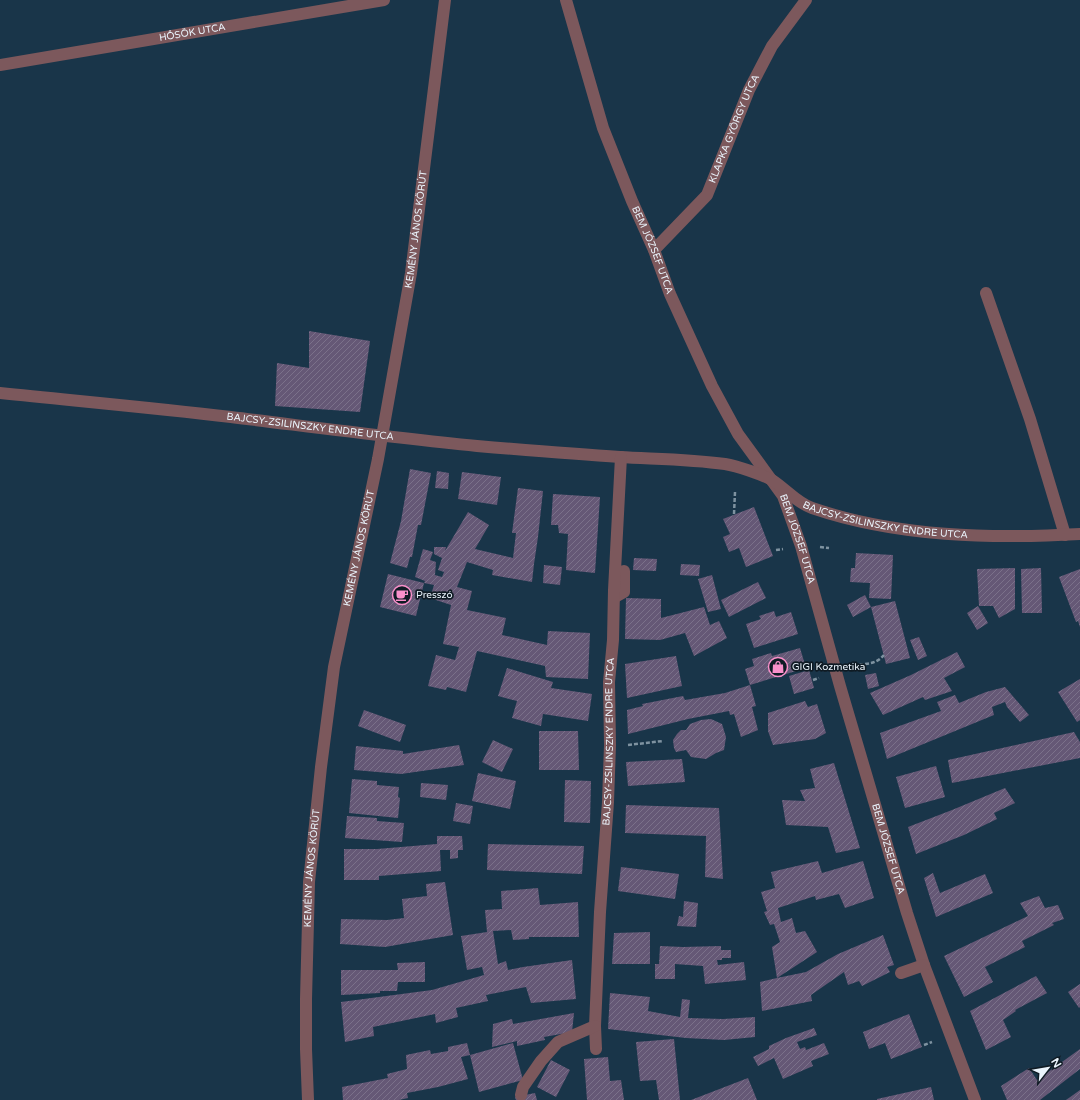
<svg xmlns="http://www.w3.org/2000/svg" width="1080" height="1100" viewBox="0 0 1080 1100" font-family="'Varela Round',sans-serif">
<style>
.building{fill:url(#building-hatch)}
.lines{fill:none;stroke-linecap:round;stroke-linejoin:round}
.path{stroke:#7e92a0;stroke-width:2.5;stroke-dasharray:4 2;stroke-linecap:butt}
.minor{stroke:#7c585c;stroke-width:12}
.labels{text-anchor:middle;dominant-baseline:central;stroke-width:3.5;stroke-linejoin:round;paint-order:stroke}
.street-label{font-size:10px;fill:#eaf4fc;stroke:#0f1b24}
.poi-label{font-size:10px;fill:#eaf4fc;stroke:#0f1b24;text-anchor:start}
</style>
<defs>
<pattern id="building-hatch" width="6" height="6" patternUnits="userSpaceOnUse"><rect width="6" height="6" fill="#655876"/><path d="M-1 1l2-2M0 6l6-6M5 7l2-2" fill="none" stroke="#7b718a"/></pattern>
</defs>
<rect width="100%" height="100%" fill="#193549"/>
<path class="building" d="M309,331L370,341L360,412L275,406L277,363L309,368Z
M410,469L431,473L421,525H418L412,557H410L407,568L390,563L401,521Z
M437,471L449,473L448,489L435,488Z
M462,472L501,477L497,505L458,499Z
M518,488L543,491L538,537L534,564L532,582L492,575L493,570L467,562L457,587L472,591L467,610L506,618L502,635L547,645L548,631L590,633L588,679L546,677L545,666L477,651L466,692L447,687L446,690L428,686L436,655L455,660L459,647L443,644L451,605L430,598L434,585L424,583L425,581L415,577L423,549L433,552L430,560L436,562L435,575L442,577L444,572L438,570L442,558L434,554V547H446L445,551L468,512L489,525L475,549L513,558L516,533H512Z
M553,494L600,497L595,573L566,570L568,534L559,533L558,525H551Z
M754,507L773,556L746,567L739,548L729,552L723,537L730,534L723,519Z
M856,553L893,555L891,599L869,598L870,583L850,582L851,568H855Z
M634,558L657,559L656,571L633,570Z
M681,564L700,565L699,576L680,575Z
M544,565L562,567L560,585L543,583Z
M1015,568V609L999,618L993,606H979L977,569Z
M1041,568L1042,613H1022L1021,569Z
M1080,569V627L1078,621L1076,622L1059,577Z
M388,574L424,583L416,616L380,607Z
M712,575L721,609L708,612L698,579Z
M758,582L766,598L729,617L721,600Z
M865,595L871,607L853,617L847,605Z
M626,598L661,599V618L704,607L710,625L719,621L727,638L694,656L685,633L660,640L625,639Z
M895,601L910,658L886,664L871,607Z
M978,606L988,623L977,630L967,613Z
M774,611L776,617L791,612L798,634L754,648L746,624L761,619L759,616Z
M919,637L927,656L918,660L910,640Z
M800,648L806,668L750,685L756,706L752,707L758,730L741,737L734,714L730,715L729,711L688,719L628,734L627,710L643,706L642,704L683,696L685,700L725,693L750,685L745,669L754,666L752,659L771,653L772,656Z
M957,652L965,667L944,678L952,691L925,700L923,697L883,715L870,693L911,675Z
M676,656L682,686L627,698L625,664Z
M507,668L553,682L551,688L592,694L588,721L543,714L541,726L512,718L517,701L498,696Z
M809,670L814,688L794,694L789,676Z
M876,673L879,686L868,689L865,675Z
M1080,679V720L1077,722L1058,692Z
M1005,687L1029,715L1020,722L1007,707L1005,702L992,707L994,715L887,759L880,733L941,711L937,702L955,695L959,703L986,692Z
M805,701L808,707L817,704L826,733L815,739L773,745L768,731V713Z
M364,710L406,725L400,742L358,726Z
M711,719L722,724L726,737L724,750L716,753L706,759L691,757L686,750L676,752L674,748L673,740L677,734L681,730H686L690,724L701,720Z
M539,731H578L579,770H539Z
M1074,732L1080,742V758L952,783L948,760Z
M493,740L513,749L502,772L482,762Z
M459,745L464,765L401,774L354,770L356,746L403,751V754Z
M682,759L685,782L628,786L626,762Z
M834,763L860,848L836,853L828,827L786,825L782,800L805,801L800,790L815,788L810,769Z
M936,766L945,797L905,808L896,777Z
M478,773L516,781L510,809L472,801Z
M352,779L377,781V785L399,787L398,797L400,798L398,818L349,813Z
M565,780L591,781L590,823L564,822Z
M421,783L448,785L446,800L420,797Z
M1005,788L1015,803L994,813L997,819L964,835L916,854L908,827L952,810Z
M456,803L473,806L470,824L453,821Z
M626,805L719,808L723,879L705,877L706,836L625,833Z
M347,816L377,818V821L404,823L402,842L345,838Z
M437,836H462L463,850H458V858L450,859V850H440L441,871L379,876V880H344V849H377L437,844Z
M488,844L584,846L582,874L487,870Z
M818,861L822,873L863,861L874,898L845,908L839,894L816,900L815,896L778,908L781,922L792,918L796,933L805,931L817,952L777,978L806,972L838,954L883,935L894,965L887,967L890,972L862,986L859,981L848,985L844,972L811,995L812,1001L762,1011L760,982L777,978L772,947L780,942L774,924L770,925L764,912L767,911L761,892L775,888L771,872Z
M621,867L679,874L675,899L618,891Z
M933,873L940,893L985,874L993,893L936,917L924,878Z
M445,882L453,935L385,947L340,944L341,919L387,920L404,918L402,899L427,896L426,884Z
M538,888L540,905L578,902L579,937H529V939L513,940L511,930L493,931L498,964L506,961L508,970L523,967L572,960L576,999L531,1003L526,987L486,995L488,1001L456,1008L458,1017L436,1023L435,1014L373,1027L374,1036L345,1042L341,1002L432,990L484,975L482,967L467,970L461,936L487,932L485,910L502,909L501,891Z
M1039,896L1045,908L1058,905L1064,919L1052,923L1054,925L1022,941L1025,947L985,967L993,982L964,997L944,956L1028,916L1020,903Z
M684,901L698,903L696,927L677,926L679,916L683,917Z
M650,932V964H612L614,933Z
M660,946L683,947L721,946V950H731V958H722V960H717L718,965L744,962L746,980L705,984L703,966L675,964V979H655V964H659Z
M425,962V982H398L397,991H380V993L341,995V970H398L397,963Z
M1036,976L1047,993L1015,1010L1016,1011L1003,1020L1011,1037L986,1050L970,1011Z
M1080,984V1007L1079,1008L1068,992Z
M610,993L650,997L648,1011L680,1017L682,999L690,1000L688,1018L723,1019L755,1017V1037L724,1040L686,1038L608,1029Z
M574,1013L572,1032L544,1037L545,1040L517,1046V1041L492,1047L493,1024L512,1019L513,1024Z
M909,1014L922,1047L891,1059L885,1043L869,1049L863,1032Z
M814,1028L817,1035L797,1042L800,1049L805,1047L806,1050L824,1043L829,1054L811,1061L813,1066L783,1079L774,1058L758,1066L753,1057L769,1049V1046L786,1038Z
M674,1039L680,1100H659L656,1080L640,1081L636,1042Z
M467,1043L470,1055L513,1043L523,1080L479,1092L470,1055L461,1057L468,1079L438,1087L407,1093L408,1098L399,1100H343L342,1087L388,1078L387,1074L407,1069L406,1055L430,1050L431,1054L448,1051V1047Z
M1080,1049V1069L1040,1100H1007L1001,1086L1029,1068L1037,1080Z
M608,1057L610,1081L621,1080L624,1100H587L584,1059Z
M551,1060L570,1070L556,1097L537,1087Z
M748,1078L757,1100H691Z
M931,1087L934,1100H877V1099Z
M1080,1090V1100H1066Z
M535,1093L537,1100H516L515,1097Z"/>
<g class="lines">
<path class="path" d="M734,514L735,492
M820,547L829,548
M776,550L783,549
M859,665C870,663 876,664 884,655
M813,680L819,678
M628,745L663,741
M924,1045L932,1042"/>
<g class="minor">
<path id="s1" d="M566,0L603,128L632,201L654,250L670,294L712,386L738,434L783,496L801,546L840,686L907,913L924,965L975,1100"/>
<path id="s2" d="M0,65L384,0"/>
<path id="s3" d="M654,250L707,195L749,90L772,46L806,0"/>
<path d="M986,293L1030,419L1065,535"/>
<path id="s4" d="M0,393C77,401 154,408 231,417C313,427 395,438 477,446C525,450 573,454 620,457C655,459 690,459 725,464C737,466 761,474 772,480C786,489 797,503 812,508C897,537 992,539 1080,534"/>
<path d="M615,597L624,592V571L615,573"/>
<path d="M901,973L924,965"/>
<path id="s5" d="M596,1049L595,1026L600,912L608,802L610,745L609,682L613,640L614,590L621,457"/>
<path d="M521,1095L523,1087L541,1061L558,1042L595,1026"/>
<path id="s6" d="M308,1100L306,1049V999L309,882L321,767L334,667L378,459L411,273L445,0"/>
</g>
</g>
<defs>
<symbol id="cafe-ring" viewBox="-11 -11 22 22"><circle r="9.5" fill="#0f1b24" stroke="#f990ca" stroke-width="1.5"/><path d="M-5.5-4.5H6V0H3Q3 3.5 0 3.5H-2.5Q-5.5 3.5-5.5 0ZM3-3.2v2h1.7v-2ZM-6 4.5H4V6H-6Z" fill="#f990ca"/></symbol>
<symbol id="shop-ring" viewBox="-11 -11 22 22"><circle r="9.5" fill="#0f1b24" stroke="#f990ca" stroke-width="1.5"/><path d="M-5-2.5h2.3a2.7 3.5 0 0 1 5.4 0H5L5.5 6h-11ZM-1.5-2.5h3a1.5 2.3 0 0 0-3 0Z" fill="#f990ca"/></symbol>
</defs>
<g fill-rule="evenodd">
<use href="#cafe-ring" x="391" y="584" width="22" height="22"/>
<use href="#shop-ring" x="767" y="656" width="22" height="22"/>
</g>
<g class="labels">
<g class="street-label">
<text stroke="none"><textPath href="#s2" startOffset="195">HŐSÖK UTCA</textPath></text>
<text stroke="none"><textPath href="#s3" startOffset="148">KLAPKA GYÖRGY UTCA</textPath></text>
<text stroke="none"><textPath href="#s6" startOffset="880">KEMÉNY JÁNOS KÖRÚT</textPath></text>
<text stroke="none"><textPath href="#s1" startOffset="265">BEM JÓZSEF UTCA</textPath></text>
<text stroke="none"><textPath href="#s4" startOffset="312">BAJCSY-ZSILINSZKY ENDRE UTCA</textPath></text>
<text stroke="none"><textPath href="#s4" startOffset="902">BAJCSY-ZSILINSZKY ENDRE UTCA</textPath></text>
<text stroke="none"><textPath href="#s1" startOffset="590">BEM JÓZSEF UTCA</textPath></text>
<text stroke="none"><textPath href="#s6" startOffset="556">KEMÉNY JÁNOS KÖRÚT</textPath></text>
<text stroke="none"><textPath href="#s5" startOffset="308">BAJCSY-ZSILINSZKY ENDRE UTCA</textPath></text>
<text stroke="none"><textPath href="#s1" startOffset="913">BEM JÓZSEF UTCA</textPath></text>
<text stroke="none"><textPath href="#s6" startOffset="232">KEMÉNY JÁNOS KÖRÚT</textPath></text>
</g>
<g class="poi-label">
<text x="416" y="595">Presszó</text>
<text x="792" y="667">GIGI Kozmetika</text>
</g>
</g>
<g transform="translate(1048 1068) rotate(59)" stroke="#0f1b24" stroke-width="3" paint-order="stroke">
<path d="M0-3L7 15L0 10L-7 15Z" fill="#eaf4fc"/>
<text y="-6" font-size="11" font-weight="bold" text-anchor="middle" fill="#eaf4fc">N</text>
</g>
</svg>
